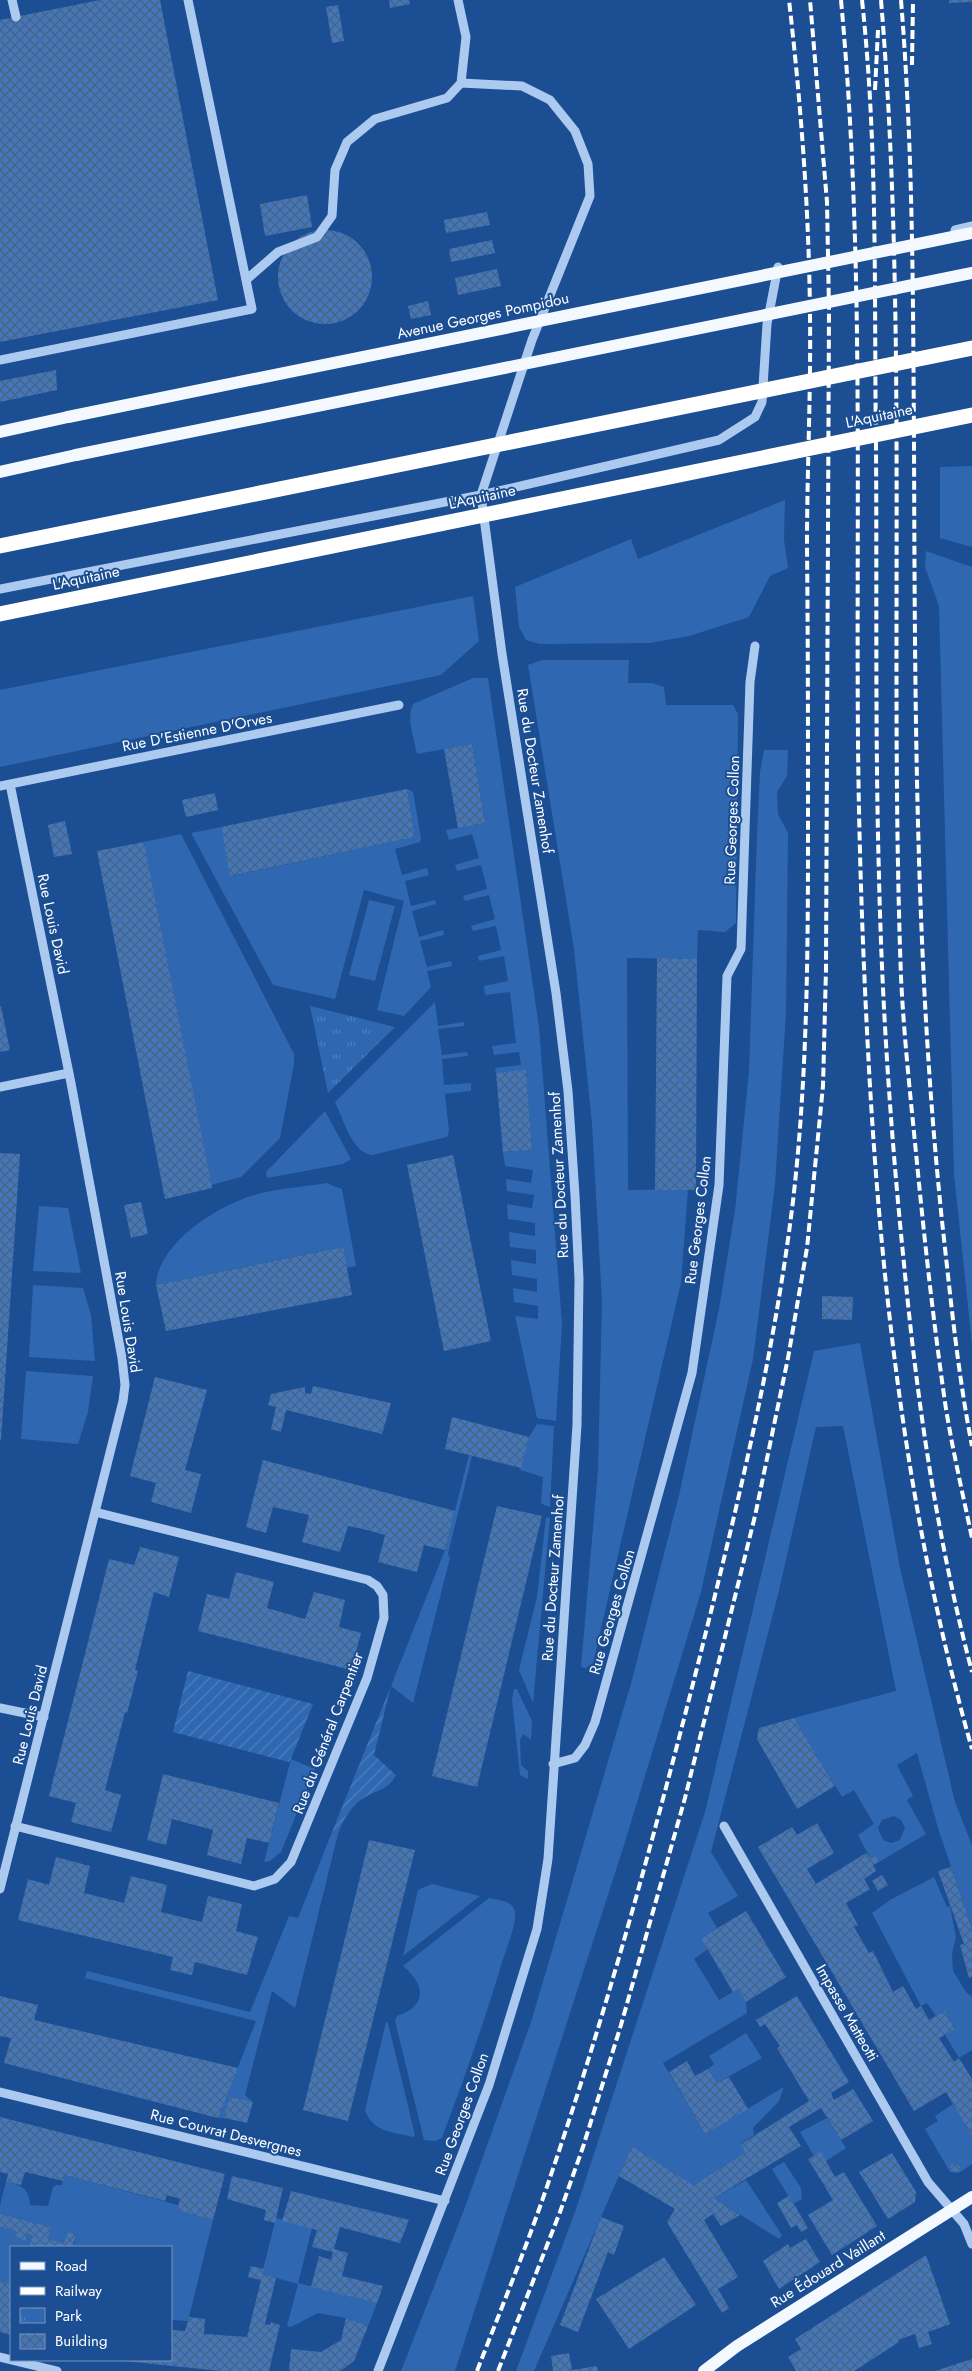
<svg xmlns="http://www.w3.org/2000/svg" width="972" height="2371" viewBox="0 0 972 2371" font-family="Jost,sans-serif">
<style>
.grass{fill:#2f68b1;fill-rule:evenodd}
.park{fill:url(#park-tufts)}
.garden{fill:url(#garden-furrows)}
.building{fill:url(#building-cross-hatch)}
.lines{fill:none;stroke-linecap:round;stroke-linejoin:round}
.minor{stroke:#accaef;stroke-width:9}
.major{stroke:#f4f8ff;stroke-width:12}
.rail{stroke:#fff;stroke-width:4;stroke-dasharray:9 4;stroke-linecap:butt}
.major-bridge{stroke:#f4f8ff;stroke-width:12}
.highway-bridge{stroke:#fff;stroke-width:15}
.labels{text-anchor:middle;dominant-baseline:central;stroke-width:4;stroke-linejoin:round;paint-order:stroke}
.street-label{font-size:15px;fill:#fff;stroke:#1b4e93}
</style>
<defs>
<pattern id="park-tufts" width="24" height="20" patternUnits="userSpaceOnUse" patternTransform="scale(1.25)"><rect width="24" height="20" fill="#2f68b1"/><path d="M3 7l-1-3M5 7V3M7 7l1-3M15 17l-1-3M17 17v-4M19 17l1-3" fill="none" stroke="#4e7fbd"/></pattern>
<pattern id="garden-furrows" width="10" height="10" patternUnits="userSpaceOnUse" patternTransform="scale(1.25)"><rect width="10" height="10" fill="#2f68b1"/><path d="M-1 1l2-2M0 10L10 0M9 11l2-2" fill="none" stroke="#4e7fbd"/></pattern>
<pattern id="building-cross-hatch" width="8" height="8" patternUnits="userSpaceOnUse" patternTransform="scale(1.25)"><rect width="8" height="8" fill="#4477ba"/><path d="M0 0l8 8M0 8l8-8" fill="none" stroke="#486283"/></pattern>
</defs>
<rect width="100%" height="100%" fill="#1b4e93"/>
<path class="grass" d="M972,466V547L940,538V467Z
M785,500L784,540L788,568L770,576L749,617L689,636L650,643L540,644L526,640L519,627L515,587L631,539L638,559Z
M926,551L972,567V1344L954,1174L939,606L925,567Z
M473,596L479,641L441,675L0,767V690Z
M542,660H629L628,683H652L664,687L666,705H733L738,714L736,923L725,932L698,930L697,959L627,958L628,1190L688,1189L681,1283L593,1663L586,1668L581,1667L598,1470L602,1301L592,1124L574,949L528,665Z
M473,678H488L539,1027L562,1324L556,1421L537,1418L515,1316L538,1319V1306L514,1302L513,1288L537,1292V1279L512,1275L511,1260L536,1264V1250L510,1247L509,1232L535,1236V1223L508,1219L507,1204L532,1208L534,1195L507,1191L506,1179L531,1183L533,1170L505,1166L503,1152L532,1150L526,1071L496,1073L495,1068L521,1065L519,1052L494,1055L492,1046L516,1043L510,992L485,995L484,986L508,981L504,956L479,961L478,956L501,950L496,926L473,931L471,926L495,919L489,895L465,901L463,896L487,889L481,865L457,871L455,865L479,858L472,834L449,840L446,830L485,823L472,744L417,754C414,738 406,719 413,704Z
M764,750H788L787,776L777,792L778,814L788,833L786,1011L775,1185L753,1359L701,1592L624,1845L455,2371H401L464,2210L531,2022L632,1680L680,1491L719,1309L735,1210L749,1071L757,834L760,772Z
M407,789L413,792L421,838L420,842L395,849L402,875L427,868L429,875L405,881L411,906L435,900L436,904L412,911L419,937L443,930L444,935L420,941L427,967L451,961L452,966L427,971L431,987L404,1016L377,1010L404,901L364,890L335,999L273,985L191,833L221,827L231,876L415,837Z
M181,834L294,1054V1064L280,1138L241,1177L211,1185L144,842Z
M369,900L395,906L375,981L349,975Z
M435,1002L438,1026L464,1022V1026L438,1029L442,1055L467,1052L468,1056L442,1059L444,1085L471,1083V1091L445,1094L449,1131L447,1137L372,1155C352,1153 343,1118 335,1102Z
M325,1111L351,1159L343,1164L267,1178L266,1172Z
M326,1183L342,1189L356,1266L347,1268L342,1247L156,1285C158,1242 220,1204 258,1194C280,1188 304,1187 326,1183Z
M39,1206L68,1208L81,1273L33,1271Z
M33,1285L83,1288L91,1315L95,1361L29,1357Z
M860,1343L900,1568L955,1802L972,1845V1929L938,1828L917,1753L897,1765L913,1796L907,1800L926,1834L879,1862L870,1858L858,1835L874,1824L854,1790L842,1797L794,1718L896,1691L843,1426L816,1427L778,1595L711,1852L738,1896L708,1913L717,1928L701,1938L708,1949L694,1959L719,2000L738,1989L746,2002L747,2013L663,2063L705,2134L784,2087L779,2101L753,2128L754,2135L741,2143L745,2153L693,2185L632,2146L534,2371H516L576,2209L705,1812L814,1351ZM894,1816L901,1820L905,1828L900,1840L891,1843L883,1840L878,1828L882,1820Z
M26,1371L93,1376L88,1412L78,1444L21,1439Z
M537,1424L554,1426L550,1507L542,1504L541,1501L543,1477L520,1470L529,1437Z
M469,1455L472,1456L448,1554L450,1558L413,1703L391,1686L445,1550Z
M546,1517L550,1518L533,1703L519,1670L537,1597Z
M514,1689H517L532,1721L531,1740L523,1734L520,1740L521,1765L528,1771V1779L520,1775L512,1700Z
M291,1759L315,1769L281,1852L270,1861L264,1862Z
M332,1832L338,1834L295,2008L272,1991L245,2095L254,2103L229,2097L224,2118H218L256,2021L85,1978L87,1971L250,2012L289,1916L298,1918Z
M934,1877L947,1907L950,1906L956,1937L952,1954L953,1971L966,1992L972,1997V2050L959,2058L945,2035L955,2028L945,2011L936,2016L927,2003L921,2006L872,1913L890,1900Z
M432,1884L480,1896L403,1956L418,1890Z
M489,1898C497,1900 512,1900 515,1911C517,1922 507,1948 503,1959C485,2020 464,2079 442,2138L435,2141L424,2140L395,2021L397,2016C428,2006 425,1984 403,1966Z
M386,2022L388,2023L415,2135L413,2137C393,2132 372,2132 365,2110Z
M746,2033L762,2058L717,2083L708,2069L714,2064L709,2056Z
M953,2104L972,2136V2164L959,2173L950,2172L925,2129L938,2121L935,2116Z
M827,2118L846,2148L826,2161L814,2156L800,2132Z
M784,2162L801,2188L802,2199L793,2204L772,2169Z
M64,2175L178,2205L177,2210L213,2220L188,2321L171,2320V2247H74L76,2234L67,2232L64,2243L48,2239L51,2227L0,2214V2205L6,2182C20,2185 30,2188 30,2205L48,2206L53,2187L57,2185H62Z
M746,2180L782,2235L779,2239L714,2198Z
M276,2218L312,2228L298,2283L377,2303L368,2326L346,2318L318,2313L291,2327L287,2326L298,2284L262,2274Z
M0,2227L16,2231L14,2237L26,2241L27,2234L32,2235L29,2247H11V2284L0,2281Z"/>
<path class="park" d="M310,1006L395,1027L328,1093Z"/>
<path class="garden" d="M188,1671L313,1704L291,1759L289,1762L173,1732Z
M391,1686L374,1755L396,1775C389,1789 380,1789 367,1796C353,1803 343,1819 338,1834L332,1832Z"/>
<path class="building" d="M100,0H160L218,300L0,342V20Z
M389,0H409L410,4L390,8Z
M949,0H972V2L949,3Z
M338,5L344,41L332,43L326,7Z
M307,195L312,227L265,236L260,204Z
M487,212L490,225L446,233L444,220Z
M278 277a47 47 0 1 1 94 0a47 47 0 1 1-94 0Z
M492,240L495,253L451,262L449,249Z
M497,269L501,286L458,295L455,278Z
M428,301L431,315L411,319L408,306Z
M56,370L57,390L0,402V381Z
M472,744L485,823L458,828L444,749Z
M407,789L415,837L230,876L221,827Z
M215,793L218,810L186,817L182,800Z
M65,821L72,854L54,857L48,825Z
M144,842L212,1188L165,1199L97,851Z
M657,958L697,959L696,1190H655Z
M1,1006L10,1050L0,1052V1007Z
M526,1070L532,1150L503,1152L496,1073Z
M0,1153L20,1154L1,1440H0Z
M453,1155L491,1341L444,1351L407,1165Z
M141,1202L148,1234L131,1238L124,1205Z
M343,1247L352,1295L166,1331L156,1285Z
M822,1296L853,1297L852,1320L822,1319Z
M155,1377L207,1390L185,1470L201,1474L191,1513L151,1502L156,1483L130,1476Z
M313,1386L391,1403L382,1434L286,1410L281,1432L271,1429L276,1407L268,1405L271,1394L305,1387V1393L311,1394Z
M452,1417L529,1437L521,1468L445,1449Z
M263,1460L455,1511L445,1550L424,1545L417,1572L378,1562L385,1535L367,1530L348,1526L340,1552L302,1542L309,1515L273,1507L266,1533L246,1527Z
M497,1506L542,1516L477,1787L432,1776Z
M140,1547L179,1557L169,1597L154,1592L135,1670L138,1671L127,1713L125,1712L105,1790L121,1795L111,1832L71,1822L76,1803L49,1796L109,1559L134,1565Z
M236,1572L274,1582L267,1608L305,1619L314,1592L345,1600L339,1627L361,1633L351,1670L198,1631L207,1594L229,1599Z
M794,1718L835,1786L797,1809L757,1739L759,1728Z
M163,1774L279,1803L269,1843L247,1838L241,1864L207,1855L213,1830L172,1819L166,1845L147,1840Z
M817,1823L834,1853L807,1869L816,1884L866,1853L870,1858L875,1856L879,1862L873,1865L876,1871L864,1879L870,1889L846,1903L858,1925L854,1927L869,1953L873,1951L893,1992L903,1986L916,2009L921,2006L929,2020L945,2011L955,2029L939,2038L954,2062L959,2058L972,2079V2136L946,2092L914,2111L758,1847L792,1827L797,1835Z
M369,1840L415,1850L348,2121L303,2110Z
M56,1857L90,1866L84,1893L124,1903L131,1876L167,1885L161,1912L202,1922L208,1896L242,1904L236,1931L258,1937L247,1975L195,1962L192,1975L170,1970L173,1957L18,1920L28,1879L49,1885Z
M951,1867L972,1929V1976L969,1978L960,1945L964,1944L938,1871Z
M882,1875L888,1885L878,1891L872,1881Z
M746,1911L786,1977L746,2002L738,1989L733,1992L701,1938Z
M0,1996L38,2005L34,2020L238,2068L218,2118L4,2063L11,2038L0,2036Z
M797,1996L849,2082L831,2093L834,2100L853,2089L873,2121L841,2140L821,2108L789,2127L801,2146L714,2198L740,2215L721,2226L713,2214L704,2220L738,2277L718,2289L729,2308L722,2313L667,2222L675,2209L619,2176L632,2146L693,2185L745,2153L741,2144L809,2101L777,2048L780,2046L765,2024L760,2027L756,2020Z
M687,2061L695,2076L708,2069L717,2083L729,2077L748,2109L705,2134L669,2072Z
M229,2097L253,2102L247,2123L224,2118Z
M0,2117L225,2174L213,2220L177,2210L180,2199L167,2195L165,2201L64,2175L63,2181L25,2172L21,2185L6,2182L8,2174L0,2172Z
M821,2152L835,2177L844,2172L877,2226L832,2255L808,2215L833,2200L808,2159Z
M892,2153L916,2192L915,2202L888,2219L859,2172Z
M951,2164L960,2166L959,2172L950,2170Z
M232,2176L283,2188L275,2223L264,2220L266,2210L227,2199Z
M291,2191L409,2220L400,2243L340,2227L334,2249L348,2253L342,2276L383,2286L377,2303L311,2287L319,2256L331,2260L333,2252L312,2247L317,2230L282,2221Z
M789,2196L808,2228L801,2232L797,2225L791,2228L777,2203Z
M0,2214L51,2227L48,2239L64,2243L67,2232L76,2234L73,2247H29L32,2235L27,2234L26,2241L14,2237L16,2231L0,2227Z
M601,2217L624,2226L614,2255L608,2252L578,2332L560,2325Z
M806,2239L820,2262L779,2289L763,2261L788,2244L790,2248Z
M926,2255L950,2324L928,2332L932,2344L919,2348L915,2334L898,2340L899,2342L854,2371H796L788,2357L801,2349L795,2339Z
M664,2257L696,2305L629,2349L596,2299Z
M251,2266L264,2269L262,2274L276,2278L265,2324L270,2325L271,2322L280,2325L269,2371H221L114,2360H171V2330L185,2331L189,2317L205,2319L204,2334L247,2337L261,2280L248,2277Z
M0,2281L11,2284V2335L0,2332Z
M346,2318L368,2326L354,2361L340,2371H289L291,2349L321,2352L341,2340Z
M569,2353L572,2370L597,2366L598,2371H553L551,2356Z
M972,2359V2371H935Z"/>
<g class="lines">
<path class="minor" d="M12,0L16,17
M955,230L972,226
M246,280L278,252L317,237L332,216L335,170L347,142L375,119L447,98L461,83L466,37L458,0
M0,360L252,309L188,0
M0,589L481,495L719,440L755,417L762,402L767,324L778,267
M0,786L399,705
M0,1087L69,1073
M0,1708L44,1717
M553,1764L575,1758L585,1745L595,1722L692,1373L719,1185L727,976L741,949L750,682L755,646
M15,1826L254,1886L275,1879L291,1862L367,1678L384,1618L383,1595L377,1586L368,1580L95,1512
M724,1826L928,2182L964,2224L972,2244
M0,1889L123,1401L125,1385L122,1358L71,1083L10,784
M0,2092L445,2201
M0,2357L57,2371
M378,2371L489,2085L537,1929L548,1859L577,1425L579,1279L575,1195L568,1091L556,993L502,654L481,495L532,340L590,196L588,164L575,131L550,100L522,86L461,83"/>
<path class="major" d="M0,432L68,417
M0,472L76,455
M704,2371L737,2346L972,2197"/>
<path class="rail" d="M841,0C864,247 856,495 858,742C859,851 863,960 869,1069C882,1299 909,1527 972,1749
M862,0C878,148 874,298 876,447C877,590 875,734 879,877C882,1007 891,1136 904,1264C917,1401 937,1539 972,1672
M881,0C908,325 889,652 901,977C904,1039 911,1101 917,1163C925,1245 934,1327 946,1409C953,1452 963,1495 972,1538
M901,0C913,148 913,296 914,444C915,706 915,969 943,1230C951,1302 958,1374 972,1446
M912,65L913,0
M875,90L878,30
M477,2371C499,2314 522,2258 542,2201C603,2025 652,1845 698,1664C736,1511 774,1358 793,1201C807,1080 808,958 808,837C808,740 808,643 807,546C807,469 811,392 810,315C809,209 801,105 789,0
M498,2371L560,2212L583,2147L621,2025L685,1798L755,1516L788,1358L807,1248L823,1086L826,969L829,309L827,202L810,0"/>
<path class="major-bridge" d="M68,417L972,233
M76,455L972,273"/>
<path class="highway-bridge" d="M0,546L972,348
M0,614L972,415"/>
</g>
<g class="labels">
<g class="street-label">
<text transform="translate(483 316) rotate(-12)">Avenue Georges Pompidou</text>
<text transform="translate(879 416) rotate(-12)">L'Aquitaine</text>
<text transform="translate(482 497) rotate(-12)">L'Aquitaine</text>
<text transform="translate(86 578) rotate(-12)">L'Aquitaine</text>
<text transform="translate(197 732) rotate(-11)">Rue D'Estienne D'Orves</text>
<text transform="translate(535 771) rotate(81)">Rue du Docteur Zamenhof</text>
<text transform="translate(732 820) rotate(-88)">Rue Georges Collon</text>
<text transform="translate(53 924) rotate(78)">Rue Louis David</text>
<text transform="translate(559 1175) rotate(-93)">Rue du Docteur Zamenhof</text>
<text transform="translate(698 1220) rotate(-83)">Rue Georges Collon</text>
<text transform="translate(128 1322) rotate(81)">Rue Louis David</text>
<text transform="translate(553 1578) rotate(-86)">Rue du Docteur Zamenhof</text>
<text transform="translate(612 1612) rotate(-74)">Rue Georges Collon</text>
<text transform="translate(30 1715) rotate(-76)">Rue Louis David</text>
<text transform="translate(328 1733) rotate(-69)">Rue du Général Carpentier</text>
<text transform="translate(847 2013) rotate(60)">Impasse Matteotti</text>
<text transform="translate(462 2114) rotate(-70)">Rue Georges Collon</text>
<text transform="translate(226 2133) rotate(14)">Rue Couvrat Desvergnes</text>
<text transform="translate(828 2269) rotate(-32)">Rue Édouard Vaillant</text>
</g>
</g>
<rect x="10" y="2246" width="162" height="115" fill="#1b4e93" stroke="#7695be"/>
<rect x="20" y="2262" width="25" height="8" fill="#f4f8ff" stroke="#7695be"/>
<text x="55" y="2271" font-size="15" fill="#ffffff">Road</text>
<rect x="20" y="2287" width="25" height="8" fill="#ffffff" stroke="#7695be"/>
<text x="55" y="2296" font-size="15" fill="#ffffff">Railway</text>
<rect x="20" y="2308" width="25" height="15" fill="url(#park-tufts)" stroke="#7695be"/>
<text x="55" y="2321" font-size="15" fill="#ffffff">Park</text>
<rect x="20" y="2334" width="25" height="15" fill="url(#building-cross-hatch)" stroke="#7695be"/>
<text x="55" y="2346" font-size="15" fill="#ffffff">Building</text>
</svg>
